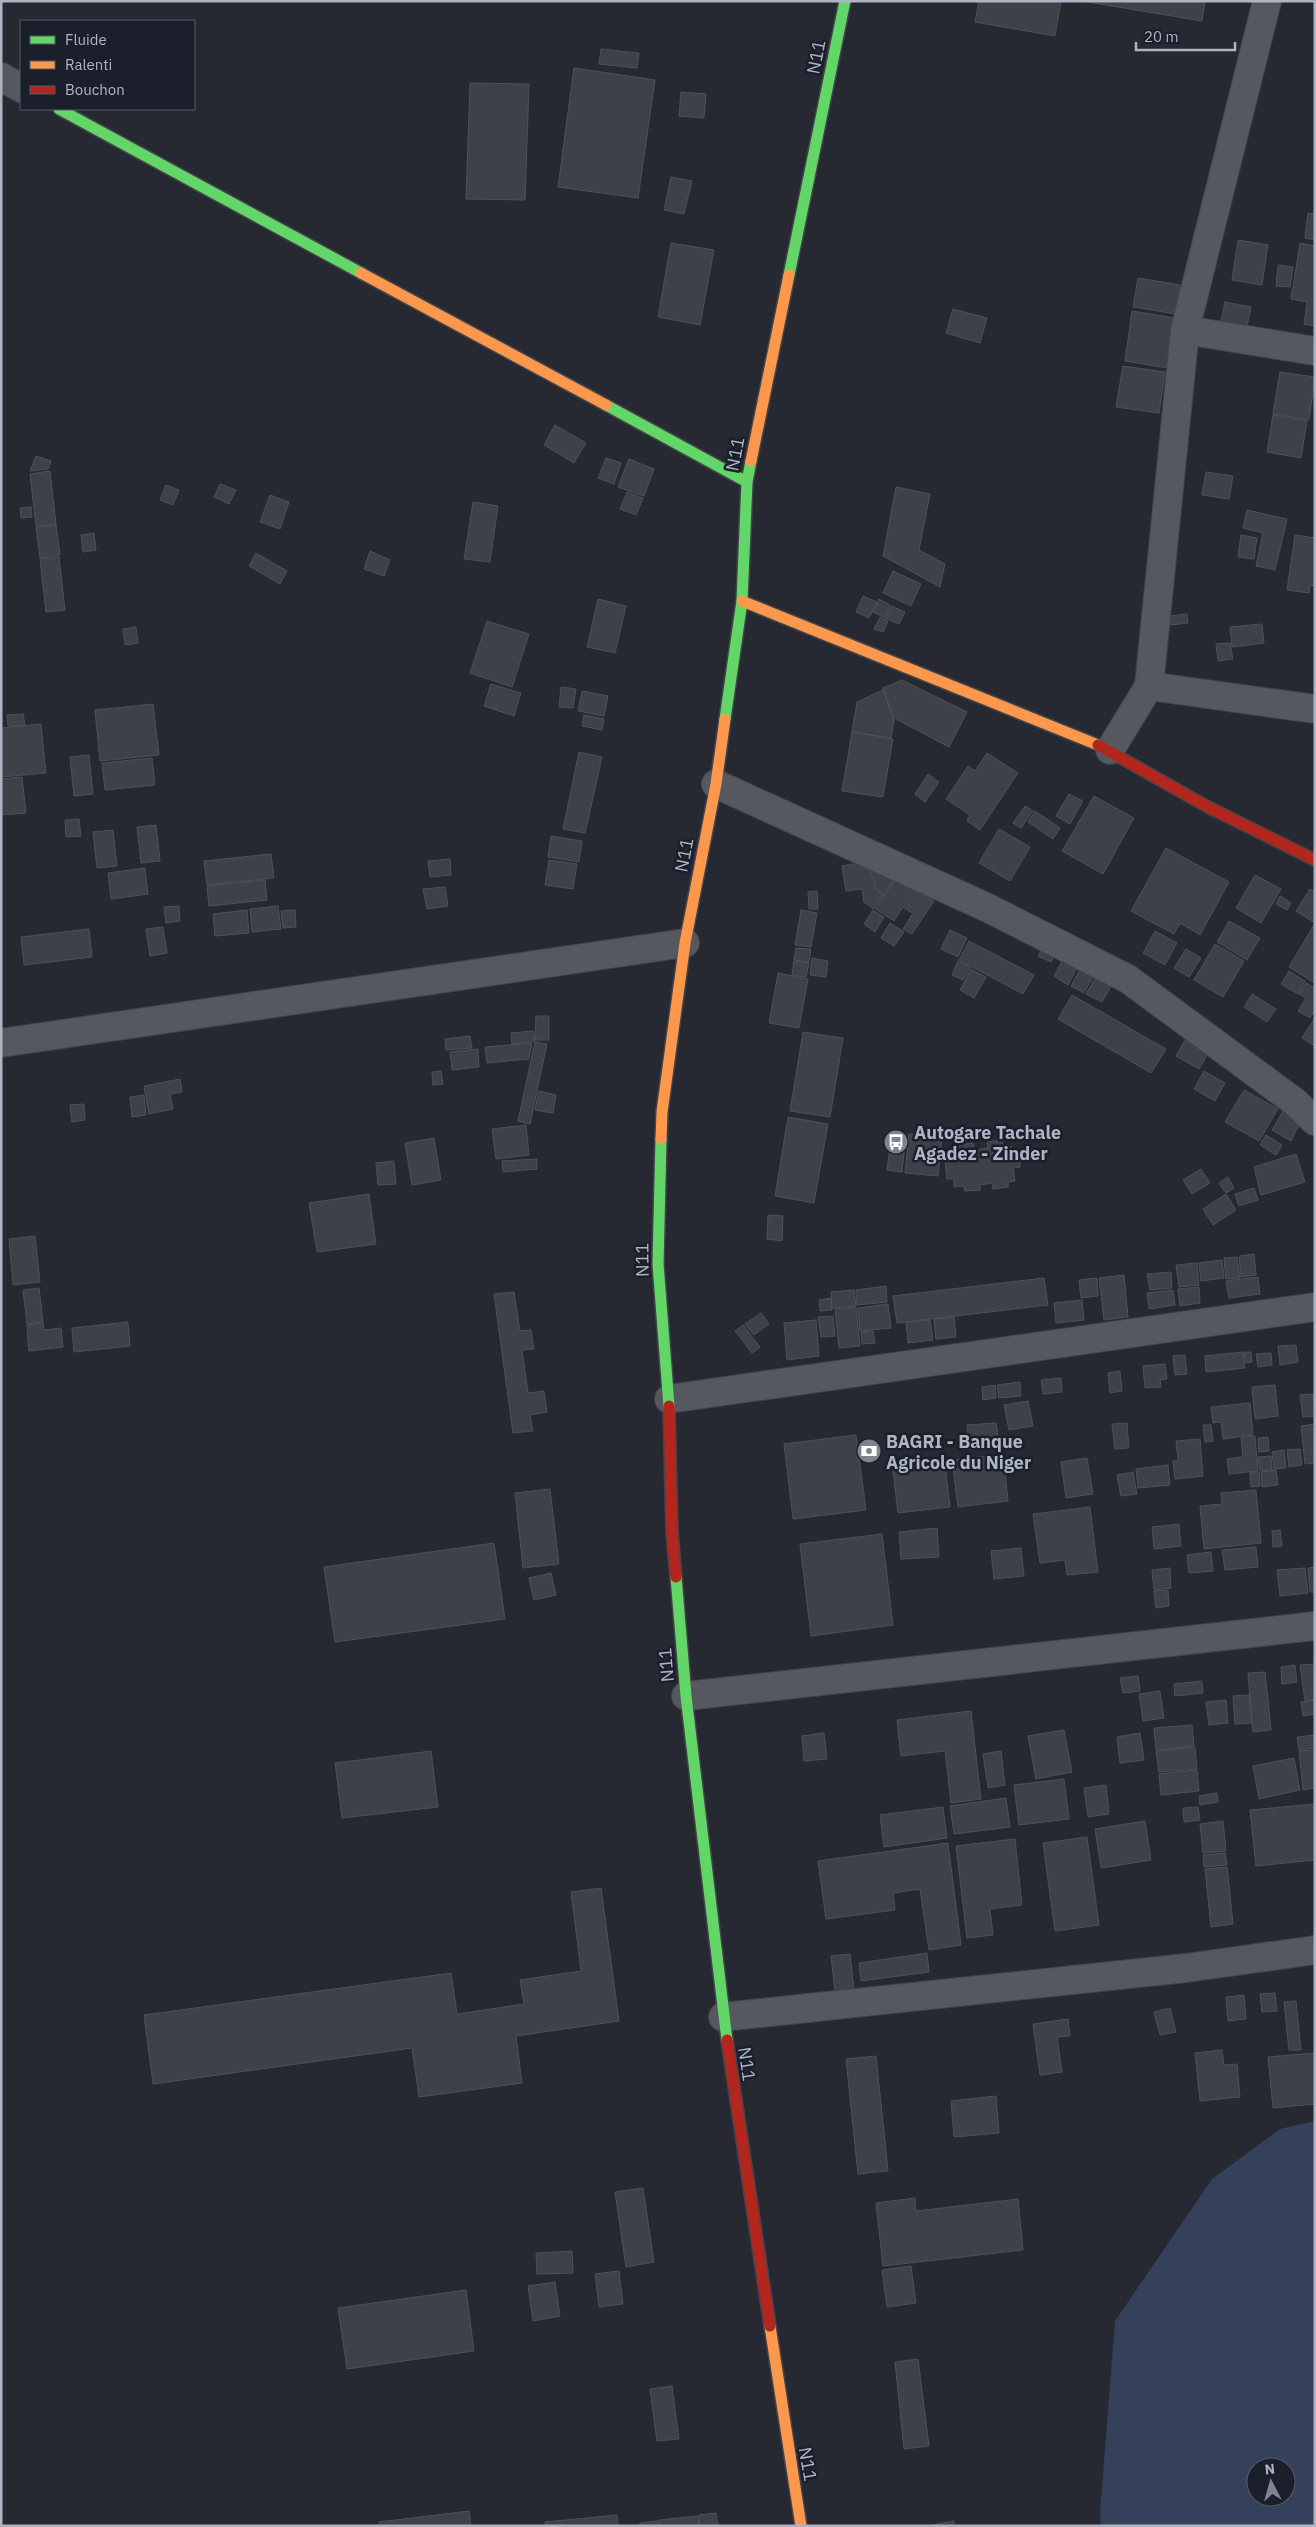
<svg xmlns="http://www.w3.org/2000/svg" width="1316" height="2527" viewBox="0 0 1316 2527" font-family="'IBM Plex Sans',sans-serif">
<style>
.water{fill:#35415a;fill-rule:evenodd}
.building{fill:#3e4148;stroke:#4e5159}
.lines{fill:none;stroke-linecap:round;stroke-linejoin:round}
.street-casing{stroke:#42444a;stroke-width:30}
.fast-casing{stroke:#42444a;stroke-width:14}
.slow-casing{stroke:#42444a;stroke-width:14}
.jam-casing{stroke:#42444a;stroke-width:14}
.street{stroke:#55585f;stroke-width:28}
.fast{stroke:#63d668;stroke-width:11}
.slow{stroke:#ff974d;stroke-width:11}
.jam{stroke:#b3261e;stroke-width:11}
.labels{text-anchor:middle;dominant-baseline:central;stroke-width:5;stroke-linejoin:round;paint-order:stroke}
.street-label{font-size:18px;fill:#afb4c3;stroke:#1a1f2b}
.poi-label{font-size:18px;font-weight:bold;fill:#afb4c3;stroke:#1a1f2b;text-anchor:start}
</style>
<rect width="100%" height="100%" fill="#262931"/>
<path class="water" d="M1315,2121V2526H1101L1100,2513L1115,2321L1212,2179L1280,2129ZM1256,2467H1286V2497H1256Z"/>
<path class="building" d="M979,1H1061L1055,36L975,22Z
M1082,1H1205L1202,21Z
M601,49L639,53L637,68L599,64Z
M574,68L655,80L638,198L558,187Z
M470,83L529,84L525,200L466,199Z
M681,92L706,94L704,118L679,116Z
M671,177L692,181L684,214L664,210Z
M1308,213L1315,214V240L1305,238Z
M1238,240L1268,245L1262,285L1232,280Z
M671,243L714,250L700,325L658,317Z
M1300,243L1315,246V326L1304,324L1307,302L1291,299Z
M1278,265L1293,267L1290,287L1276,286Z
M1138,278L1180,285L1176,314L1133,307Z
M1225,302L1251,307L1246,331L1220,326Z
M953,309L987,318L980,343L946,333Z
M1132,311L1175,318L1167,368L1125,361Z
M1123,366L1165,372L1159,413L1116,407Z
M1280,372L1315,377L1309,420L1273,414Z
M1273,415L1307,421L1301,458L1267,452Z
M555,425L586,443L574,463L544,445Z
M36,456L51,461L48,469L30,471Z
M606,458L621,463L614,484L598,478Z
M629,459L654,469L644,496L618,487Z
M50,471L56,524L36,526L30,474Z
M1206,472L1233,476L1229,499L1202,495Z
M220,484L236,490L229,504L214,497Z
M166,485L179,490L173,505L160,500Z
M896,487L930,494L919,550L945,564L940,587L883,556Z
M627,492L643,498L636,515L620,509Z
M270,495L289,502L280,529L260,522Z
M473,502L498,506L490,562L464,559Z
M31,507L32,517L21,518L20,508Z
M1247,510L1287,519L1275,570L1256,566L1263,533L1243,528Z
M56,525L60,555L40,558L36,527Z
M94,533L96,550L83,552L81,535Z
M1241,535L1257,538L1254,559L1238,557Z
M1295,535L1315,538V586L1310,585L1309,593L1287,590Z
M370,551L390,560L384,576L364,569Z
M256,553L287,571L280,584L249,566Z
M59,557L65,610L46,612L40,559Z
M893,571L921,584L911,606L883,593Z
M863,596L877,602L869,618L856,612Z
M598,599L626,606L615,653L587,647Z
M879,599L890,605L884,617L873,612Z
M891,606L905,612L899,624L885,618Z
M1187,614L1188,623L1171,625L1170,616Z
M880,617L888,621L883,632L874,629Z
M487,621L529,634L512,687L470,673Z
M1262,624L1264,643L1232,647L1230,627Z
M136,627L138,643L125,645L123,629Z
M1230,643L1233,659L1218,661L1216,644Z
M902,680L967,712L949,747L894,718L883,688Z
M491,684L521,693L514,716L484,706Z
M561,687L576,689L573,708L559,707Z
M883,690L894,720L891,738L852,732L857,702Z
M582,691L608,696L604,716L578,711Z
M153,704L159,755L100,761L95,710Z
M23,714L25,725L8,726L7,715Z
M584,715L604,719L602,730L582,726Z
M41,724L46,773L1,777V728Z
M852,732L893,739L883,797L842,791Z
M579,752L602,757L585,833L563,829Z
M987,753L1018,773L980,830L967,821L970,815L946,799L968,766L975,771Z
M89,755L93,794L74,796L70,757Z
M152,758L155,785L105,790L102,763Z
M928,774L939,782L925,802L915,794Z
M22,777L26,813L1,815V779Z
M1069,794L1083,801L1070,824L1056,816Z
M1094,796L1134,818L1103,874L1062,851Z
M1025,806L1033,811L1021,828L1013,823Z
M1035,811L1060,828L1053,839L1028,822Z
M79,819L81,836L66,837L65,820Z
M156,825L160,861L141,863L137,827Z
M999,829L1030,847L1010,881L979,863Z
M113,830L117,866L97,868L93,832Z
M551,836L582,841L579,862L548,857Z
M1166,848L1229,882L1200,935L1180,923L1174,934L1131,911Z
M271,854L274,878L207,885L204,861Z
M450,859L451,875L430,877L428,861Z
M549,860L577,864L573,889L545,885Z
M869,861L875,890L884,895L874,909L864,902L862,889L846,891L842,866Z
M871,861L896,877L884,895L876,889Z
M145,868L148,894L111,899L108,873Z
M1255,875L1281,889L1261,923L1236,908Z
M895,879L918,893L907,910L903,907L894,921L876,909Z
M265,880L267,900L209,906L207,886Z
M445,887L448,906L427,909L423,889Z
M1310,889L1315,892V923L1296,911Z
M817,891L818,909H809L808,892Z
M920,893L934,901L912,934L903,929L913,913L908,911Z
M1280,896L1291,903L1287,910L1276,904Z
M179,906L180,921L166,923L164,907Z
M278,906L281,929L252,932L250,909Z
M247,910L249,933L215,936L213,914Z
M295,910L296,927L283,928L281,911Z
M801,910L817,913L811,947L795,945Z
M873,910L884,917L875,932L864,924Z
M1229,921L1260,938L1247,960L1217,942Z
M890,923L904,932L894,946L881,938Z
M1314,925L1315,926V983L1289,967Z
M163,927L167,953L150,956L146,929Z
M89,929L92,957L24,965L21,937Z
M950,930L967,938L958,957L941,949Z
M1155,931L1177,943L1165,965L1143,953Z
M969,941L1034,975L1023,994L959,960Z
M1045,943L1057,950L1051,962L1038,956Z
M1215,944L1244,961L1223,997L1194,980Z
M796,948L811,949L809,962L794,960Z
M1186,949L1201,958L1189,977L1174,968Z
M1066,954L1080,962L1068,985L1054,976Z
M812,958L828,961L826,977L810,975Z
M794,961L809,963L806,977L792,975Z
M958,961L970,967L963,980L952,975Z
M1083,964L1096,971L1084,993L1071,986Z
M971,969L986,977L974,998L960,990Z
M1289,971L1305,981L1298,994L1281,984Z
M1099,972L1114,981L1102,1002L1086,994Z
M778,973L808,979L799,1028L769,1023Z
M1306,983L1315,988V1010L1310,1018L1298,1011L1306,998L1299,994Z
M1252,994L1276,1009L1267,1022L1244,1007Z
M1072,995L1166,1049L1151,1073L1058,1019Z
M536,1016H549V1040H535Z
M1315,1018V1046L1302,1038Z
M533,1031L535,1041L512,1044L511,1033Z
M803,1032L843,1038L830,1117L790,1111Z
M470,1036L472,1048L446,1050L445,1039Z
M1185,1040L1208,1053L1199,1069L1176,1056Z
M535,1042L547,1044L530,1124L518,1121Z
M532,1043L529,1059L487,1063L485,1047Z
M478,1049L479,1067L452,1070L450,1052Z
M441,1071L443,1084L433,1085L432,1072Z
M1204,1071L1225,1083L1215,1101L1194,1089Z
M180,1079L182,1092L170,1094L173,1109L149,1114L144,1086Z
M1244,1090L1278,1109L1259,1141L1225,1122Z
M539,1091L556,1095L553,1113L535,1110Z
M144,1095L146,1115L132,1117L130,1097Z
M84,1104L85,1120L72,1122L70,1105Z
M1283,1111L1301,1121L1291,1141L1272,1130Z
M788,1117L828,1124L814,1203L775,1196Z
M526,1125L529,1155L496,1159L492,1129Z
M892,1133L906,1134L902,1172L887,1170Z
M909,1134L942,1137L938,1176L905,1173Z
M1266,1135L1282,1145L1276,1155L1260,1145Z
M434,1138L441,1180L412,1185L405,1143Z
M1002,1140L1003,1147L1011,1146L1012,1153L1019,1152L1020,1167L1013,1168L1015,1181L1008,1182V1187L993,1189L992,1183L980,1185V1190L965,1191L964,1186L954,1187V1179H947L945,1161L952,1160L951,1152L959,1151V1145L973,1143L974,1150L988,1148L987,1142Z
M1296,1154L1305,1182L1261,1195L1254,1167Z
M537,1159V1169L503,1172L502,1161Z
M394,1161L396,1184L378,1185L376,1163Z
M1201,1169L1210,1183L1192,1194L1183,1180Z
M1228,1177L1234,1188L1226,1193L1219,1183Z
M1254,1188L1258,1200L1239,1206L1235,1194Z
M369,1194L376,1244L317,1252L309,1203Z
M1226,1194L1236,1210L1213,1225L1203,1209Z
M768,1215L783,1216L782,1241L767,1239Z
M35,1236L40,1282L13,1285L9,1239Z
M1254,1254L1256,1275L1241,1277L1239,1256Z
M1237,1257L1240,1278L1226,1279L1224,1258Z
M1222,1260L1224,1278L1201,1281L1199,1263Z
M1197,1263L1199,1285L1179,1287L1176,1265Z
M1171,1272L1172,1288L1150,1290L1147,1274Z
M1124,1275L1128,1317L1104,1320L1099,1278Z
M1258,1277L1260,1294L1229,1298L1226,1281Z
M1044,1278L1048,1305L897,1323L893,1296Z
M1097,1278L1098,1296L1081,1298L1079,1280Z
M886,1286L887,1302L857,1305L856,1290Z
M1199,1287L1200,1303L1180,1306L1178,1289Z
M39,1288L43,1322L27,1324L23,1290Z
M854,1290L856,1306L832,1308L831,1292Z
M1173,1290L1175,1305L1149,1309L1147,1293Z
M514,1292L520,1331L531,1330L534,1349L522,1350L528,1393L544,1391L547,1412L530,1415L533,1431L513,1433L494,1294Z
M831,1298L832,1310L820,1311L819,1300Z
M1082,1300L1084,1320L1056,1323L1054,1303Z
M888,1304L891,1328L860,1331L858,1308Z
M856,1307L860,1346L839,1348L835,1309Z
M761,1313L769,1324L754,1335L745,1324Z
M833,1316L835,1336L821,1337L818,1317Z
M954,1317L956,1337L936,1339L934,1319Z
M816,1320L819,1356L787,1360L784,1323Z
M930,1320L933,1340L908,1343L906,1322Z
M128,1322L130,1346L74,1352L72,1328Z
M43,1323L44,1330L61,1328L63,1347L29,1351L27,1325Z
M743,1325L760,1347L752,1353L735,1331Z
M873,1331L875,1343L862,1344L861,1332Z
M1296,1345L1298,1362L1280,1365L1278,1346Z
M1243,1352L1245,1368L1206,1372L1205,1356Z
M1244,1352H1251L1252,1362L1246,1363Z
M1271,1353L1272,1365L1258,1367L1256,1354Z
M1185,1355L1187,1374L1175,1375L1173,1356Z
M1165,1364L1167,1379L1160,1380L1161,1387L1145,1388L1143,1366Z
M1120,1371L1122,1391L1110,1393L1108,1373Z
M1061,1378L1062,1392L1043,1394L1041,1380Z
M1020,1382L1021,1396L999,1398L997,1385Z
M995,1385L996,1398L983,1400L982,1387Z
M1275,1385L1278,1416L1255,1419L1252,1387Z
M1313,1394L1315,1416L1303,1417L1300,1395Z
M1028,1401L1033,1426L1009,1430L1004,1405Z
M1250,1403L1253,1435L1223,1439L1221,1422L1213,1423L1211,1407Z
M996,1423L998,1437L968,1440L967,1425Z
M1127,1423L1129,1448L1115,1449L1112,1424Z
M1315,1424V1463L1305,1464L1301,1426Z
M1203,1425H1211L1213,1441L1205,1442Z
M856,1435L866,1510L793,1519L784,1444Z
M1255,1436L1258,1471L1229,1474L1227,1459L1243,1457L1241,1438Z
M1268,1437L1269,1451L1259,1452L1258,1438Z
M1200,1439L1203,1476L1175,1479L1173,1461H1178L1176,1441Z
M1300,1449L1302,1465L1289,1467L1287,1450Z
M1284,1450L1286,1468L1274,1469L1272,1452Z
M1003,1454L1008,1501L958,1507L952,1460Z
M1271,1456L1272,1470L1260,1471L1258,1457Z
M1087,1458L1093,1494L1066,1498L1061,1462Z
M945,1464L950,1507L898,1513L893,1470Z
M1168,1465L1170,1485L1138,1488L1136,1469Z
M1276,1470L1278,1485L1262,1487L1261,1472Z
M1133,1472L1137,1494L1121,1496L1117,1475Z
M1259,1472L1260,1486L1251,1487L1250,1473Z
M550,1489L559,1564L523,1568L515,1493Z
M1256,1490L1261,1543L1204,1549L1200,1506L1222,1504L1221,1493Z
M1090,1507L1098,1572L1067,1575L1065,1560L1040,1563L1033,1514Z
M1179,1524L1181,1546L1154,1549L1152,1527Z
M937,1528L939,1557L901,1559L899,1532Z
M1280,1530L1282,1546L1273,1547L1272,1531Z
M882,1534L893,1625L811,1636L800,1544Z
M494,1543L505,1619L335,1642L324,1567Z
M1256,1547L1258,1567L1225,1570L1222,1550Z
M1021,1548L1024,1576L994,1579L991,1551Z
M1211,1552L1213,1571L1189,1573L1187,1555Z
M1315,1567V1592H1310L1308,1568Z
M1170,1568L1171,1588L1154,1590L1152,1570Z
M1305,1568L1308,1593L1280,1596L1277,1570Z
M551,1573L556,1595L534,1600L529,1578Z
M1168,1590L1169,1606L1156,1608L1154,1591Z
M1315,1664V1699L1305,1701L1300,1665Z
M1295,1665L1297,1682L1282,1684L1281,1667Z
M1265,1672L1271,1730L1253,1732L1248,1673Z
M1138,1676L1140,1691L1123,1693L1120,1678Z
M1202,1681L1203,1693L1175,1696L1174,1684Z
M1160,1691L1164,1718L1143,1721L1139,1694Z
M1249,1695L1252,1723L1235,1724L1233,1696Z
M1226,1700L1228,1723L1209,1725L1206,1702Z
M1315,1700V1714L1303,1716L1301,1702Z
M971,1711L981,1799L951,1803L945,1751L901,1756L897,1720Z
M1192,1725L1194,1746L1156,1750L1154,1728Z
M1064,1730L1072,1772L1036,1779L1028,1736Z
M824,1733L827,1759L804,1761L802,1736Z
M1140,1733L1144,1760L1120,1763L1117,1737Z
M1315,1735V1748L1299,1750L1297,1737Z
M1195,1747L1197,1769L1159,1772L1156,1751Z
M1315,1750V1788L1303,1790L1299,1751Z
M431,1751L438,1807L342,1818L335,1763Z
M1001,1751L1005,1785L988,1788L983,1754Z
M1294,1758L1300,1790L1259,1799L1253,1766Z
M1197,1770L1199,1791L1161,1795L1159,1774Z
M1064,1779L1069,1819L1019,1825L1014,1785Z
M1106,1785L1109,1814L1088,1817L1084,1788Z
M1217,1793L1218,1802L1200,1805L1199,1796Z
M1006,1798L1010,1827L954,1834L950,1806Z
M1315,1804V1860L1256,1866L1250,1810Z
M943,1807L947,1838L884,1847L880,1815Z
M1198,1807L1200,1820L1184,1822L1183,1808Z
M1145,1821L1151,1860L1101,1868L1095,1829Z
M1223,1821L1226,1851L1203,1853L1200,1824Z
M1087,1837L1099,1925L1055,1931L1043,1843Z
M1015,1839L1022,1905L990,1909L993,1935L967,1938L956,1846Z
M948,1843L961,1945L929,1950L920,1889L893,1893L895,1910L826,1919L818,1861Z
M1225,1853L1227,1865L1204,1867L1203,1855Z
M1227,1867L1233,1924L1211,1927L1205,1869Z
M601,1888L619,2021L516,2036L522,2083L419,2097L412,2048L153,2084L144,2015L451,1973L457,2014L524,2004L520,1980L581,1971L571,1892Z
M927,1953L929,1972L861,1981L859,1963Z
M850,1954L854,1989L835,1992L831,1956Z
M1275,1993L1277,2011L1262,2012L1260,1994Z
M1244,1995L1246,2019L1228,2021L1226,1997Z
M1296,2001L1301,2050H1289L1284,2002Z
M1170,2008L1176,2032L1160,2035L1154,2012Z
M1068,2019L1070,2036L1057,2037L1062,2072L1040,2075L1033,2024Z
M1222,2050L1224,2065L1237,2064L1240,2097L1200,2101L1195,2053Z
M1315,2053V2104L1273,2108L1268,2057Z
M876,2056L888,2171L858,2174L846,2059Z
M996,2096L999,2133L954,2137L951,2101Z
M643,2188L654,2262L626,2267L615,2192Z
M915,2198L916,2211L1018,2199L1023,2250L883,2266L876,2203Z
M572,2251L573,2273L537,2274L536,2253Z
M911,2266L916,2303L887,2307L882,2270Z
M619,2271L623,2304L599,2307L595,2274Z
M555,2282L560,2316L533,2321L528,2286Z
M466,2290L474,2351L347,2369L338,2308Z
M918,2359L929,2446L904,2449L895,2362Z
M672,2386L679,2439L657,2441L650,2389Z
M469,2511L471,2526H379V2522Z
M716,2513L718,2526H700L699,2515Z
M617,2515L618,2526H546L545,2522Z
M698,2516L699,2526H660L659,2520Z
M658,2521V2526H640V2523Z
M954,2521V2526H926Z"/>
<g class="lines">
<defs>
<path id="street" d="M1,77L21,88
M1185,330L1315,351
M1149,686L1315,709
M1110,750L1149,686L1185,330L1267,1
M716,784L988,908L1128,979L1295,1102L1315,1121
M1,1043L685,943
M669,1399L1315,1307
M686,1696L1315,1626
M723,2017L1186,1968L1315,1950"/>
<path id="fast" d="M59,109L361,273
M789,275L845,1
M606,405L747,482
M725,719L742,601L747,482L751,461
M661,1139L658,1264L669,1406
M676,1577L686,1696L727,2040"/>
<path id="slow" d="M361,273L606,405
M751,461L789,275
M742,601L1098,745
M661,1139L662,1112L685,943L716,784L725,719
M770,2326L801,2526"/>
<path id="jam" d="M1098,745L1208,807L1315,860
M669,1406L672,1532L676,1577
M727,2040L770,2326"/>
</defs>
<use href="#street" class="street-casing"/>
<use href="#fast" class="fast-casing"/>
<use href="#slow" class="slow-casing"/>
<use href="#jam" class="jam-casing"/>
<use href="#street" class="street"/>
<use href="#fast" class="fast"/>
<use href="#slow" class="slow"/>
<use href="#jam" class="jam"/>
</g>
<defs>
<symbol id="bus-disc" viewBox="-11 -11 22 22"><circle r="9.5" fill="#7f8390" stroke="#1a1f2b"/><path d="M-5-6H5V4H4V6H2V4H-2V6H-4V4H-5ZM-3.5-4V0h7V-4ZM-3.5 1.2v1.5H-2V1.2ZM2 1.2v1.5H3.5V1.2Z" fill="#fff"/></symbol>
<symbol id="bank-disc" viewBox="-11 -11 22 22"><circle r="9.5" fill="#7f8390" stroke="#1a1f2b"/><path d="M-6-4H6V4H-6ZM0-2.3a2.3 2.3 0 1 0 0 4.6a2.3 2.3 0 1 0 0-4.6Z" fill="#fff"/></symbol>
</defs>
<g fill-rule="evenodd">
<use href="#bus-disc" x="882" y="1128" width="28" height="28"/>
<use href="#bank-disc" x="855" y="1437" width="28" height="28"/>
</g>
<g class="labels">
<g class="street-label">
<text transform="translate(816 57) rotate(-79)">N11</text>
<text transform="translate(735 454) rotate(-79)">N11</text>
<text transform="translate(684 855) rotate(-79)">N11</text>
<text transform="translate(642 1260) rotate(-91)">N11</text>
<text transform="translate(666 1665) rotate(-95)">N11</text>
<text transform="translate(747 2064) rotate(81)">N11</text>
<text transform="translate(808 2464) rotate(80)">N11</text>
</g>
<g class="poi-label">
<text x="914" y="1132">Autogare Tachale<tspan x="914" dy="21">Agadez - Zinder</tspan></text>
<text x="886" y="1441">BAGRI - Banque<tspan x="886" dy="21">Agricole du Niger</tspan></text>
</g>
</g>
<rect width="1316" height="2527" fill="none" stroke="#afb4c3" stroke-width="5"/>
<rect x="20" y="20" width="175" height="90" fill="#1a1f2b" stroke="#565b68"/>
<rect x="30" y="36" width="25" height="8" fill="#63d668" stroke="#565b68"/>
<text x="65" y="45" font-size="15" fill="#afb4c3">Fluide</text>
<rect x="30" y="61" width="25" height="8" fill="#ff974d" stroke="#565b68"/>
<text x="65" y="70" font-size="15" fill="#afb4c3">Ralenti</text>
<rect x="30" y="86" width="25" height="8" fill="#b3261e" stroke="#565b68"/>
<text x="65" y="95" font-size="15" fill="#afb4c3">Bouchon</text>
<g transform="translate(1271 2482) rotate(354)"><circle r="24" fill="#1a1f2b" stroke="#565b68"/>
<path d="M0-4L9 19L0 12L-9 19Z" fill="#7f8390"/>
<text y="-8" font-size="14" font-weight="bold" text-anchor="middle" fill="#afb4c3">N</text>
</g>
<path d="M1136 42v8h99v-8" fill="none" stroke="#afb4c3" stroke-width="2.5"/>
<text x="1144" y="42" font-size="15" fill="#afb4c3" stroke="#1a1f2b" stroke-width="4" paint-order="stroke">20 m</text>
</svg>
